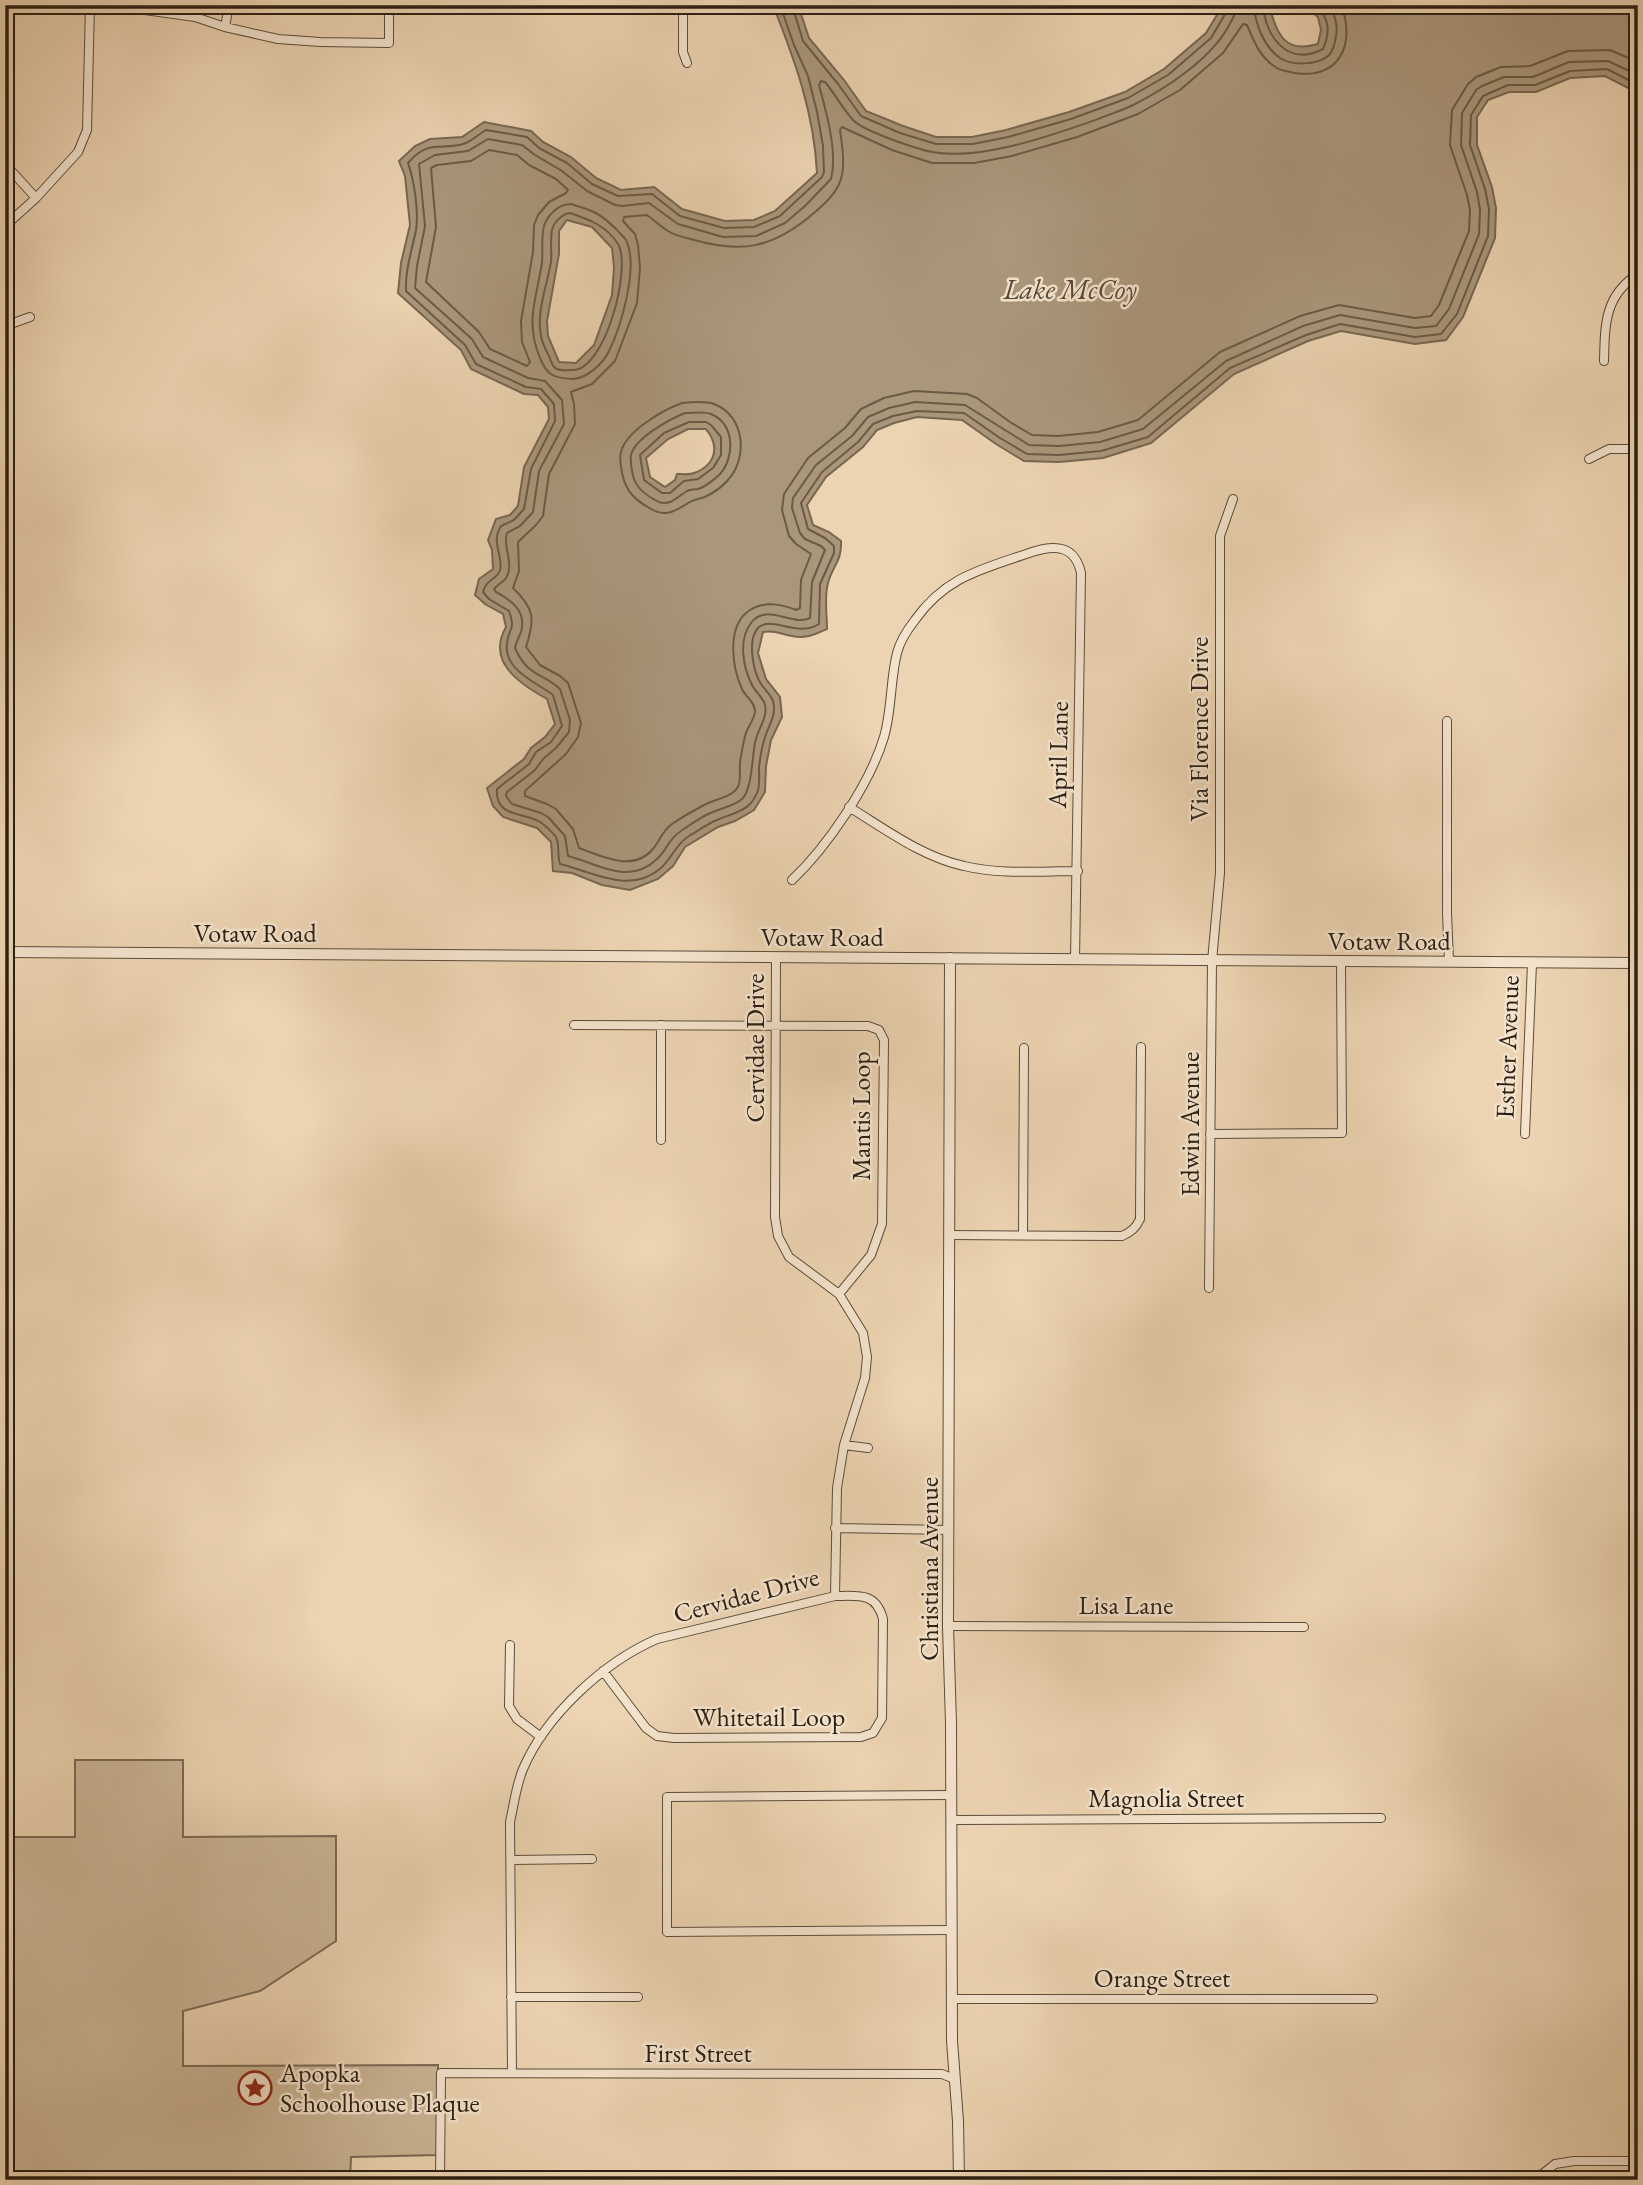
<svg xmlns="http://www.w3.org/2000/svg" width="1643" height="2185" viewBox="0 0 1643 2185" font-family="'EB Garamond',serif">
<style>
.green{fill:#cbb596;stroke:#7b6a54;stroke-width:2}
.water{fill:#aa967b;stroke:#776751;stroke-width:2;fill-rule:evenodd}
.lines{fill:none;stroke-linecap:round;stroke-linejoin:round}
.shore{stroke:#6a5b46;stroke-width:2}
.minor-casing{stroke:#5b4d3a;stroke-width:10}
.tertiary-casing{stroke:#5b4d3a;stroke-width:12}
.minor{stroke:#f3e2cc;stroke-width:8}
.tertiary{stroke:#f3e2cc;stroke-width:10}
.labels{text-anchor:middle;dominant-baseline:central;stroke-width:5;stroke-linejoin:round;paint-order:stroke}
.street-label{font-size:26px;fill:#2b2012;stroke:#f3e2cc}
.poi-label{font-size:26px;fill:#2b2012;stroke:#f3e2cc;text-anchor:start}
.water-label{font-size:28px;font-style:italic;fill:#574937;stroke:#f3e2cc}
</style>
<rect width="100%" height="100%" fill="#ecd3b1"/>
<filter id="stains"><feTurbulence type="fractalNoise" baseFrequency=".00286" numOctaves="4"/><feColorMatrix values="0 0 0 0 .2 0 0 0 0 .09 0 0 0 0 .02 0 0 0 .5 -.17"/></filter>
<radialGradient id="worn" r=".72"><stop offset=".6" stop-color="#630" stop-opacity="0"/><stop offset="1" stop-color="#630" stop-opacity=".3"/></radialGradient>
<path class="green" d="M75,1760H183V1837L336,1836V1941L260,1991L183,2011V2066L438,2065V2155L351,2157L350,2180H5V1837H75Z"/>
<path class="water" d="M773,5H798L809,38L844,80L866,111L903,126L936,137H972L1006,130L1069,112L1125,92L1164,69L1206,33L1223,5H1269C1277,34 1284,54 1318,44L1321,30L1318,17L1302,5H1638V93L1605,76L1570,78L1536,92H1509L1488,100L1477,117V145L1492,187L1496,208L1495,238L1463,317L1446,340L1415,344L1341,331L1308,341L1234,374L1151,443L1103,458L1059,462L1024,461L996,444L962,420L917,417L894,423L877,430L863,447L826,477L807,505L813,525L829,532L841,541C842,561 833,565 828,583C824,597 827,614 827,629C816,634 806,639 792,636C779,634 778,630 763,632L758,653L766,679L780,697L782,717L771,740L766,766L765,792L754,810L735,821L718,827L685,847L673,866L658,879L630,890L602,885L572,873L553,871L551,842L537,828L503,817L493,806L487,788L524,759L531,748L545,737L555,724L547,699C520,684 486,662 506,627L503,614L485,604L475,595L479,579L493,569L492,550L488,540L496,519L510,515L518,506L524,467L549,419L548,407L538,395L524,394L471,369L461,350L398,293L401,263L410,225L405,176L399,161L415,146L430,139L462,137L484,122L531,131L543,142L571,157L596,178L621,190L654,187L682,209L725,221L754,220L775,211L817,173C814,112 795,61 773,5ZM567,220L592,227L612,248L614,267L612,295L594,345L576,363L559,362L548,336L547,321L559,254V231ZM688,429H706C720,446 716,465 694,473C690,475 682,474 677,474L675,480L665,487L650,477L646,458L668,439Z"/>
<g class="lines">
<path class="shore" d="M780,5L794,45L808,76L817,112L823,146L824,172L822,177L780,216L754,227L724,228L680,216L652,194L618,196L592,184L567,163L539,148L527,137L486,130C479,134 473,140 466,143C443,152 430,137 408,163C414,180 419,211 416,230C412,250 405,270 406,291L465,345L476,364L526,387L541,389L554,404L555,421L531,469L524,509L514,520L501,526C499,530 497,533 497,537C495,547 503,559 500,570C497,580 486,579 483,592L489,599L509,611C516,631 509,626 507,643C503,670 536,682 553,695L562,726L551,742L536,752L529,764L497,789C495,818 524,812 540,822C545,825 553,833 556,837C560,845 557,856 560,864C593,872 630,895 661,868C672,858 676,844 689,836C698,831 707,824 717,820C727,815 742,813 750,804C753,801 757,794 758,790C760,783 759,775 759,768C760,758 762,746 765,737C769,724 777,715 773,701C771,695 765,690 761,684C753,671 747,640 758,628C771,615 797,638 819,624L820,584L834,553V546L825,538L808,529L801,503L822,472L858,442L873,424L893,416L917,411L964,413L1000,438L1027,454L1059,455L1101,451L1148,437L1230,368L1306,335L1340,324L1415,337L1441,334L1457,314L1488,236L1489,209L1485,189L1470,145L1471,115L1483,96L1508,85H1535L1570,71L1607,69L1638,85
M792,5L803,41L838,84L861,116L900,133L936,144H973L1008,137L1071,119L1128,98L1168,75L1211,38L1227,11L1228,5
M1237,5C1236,15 1231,21 1227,29C1208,61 1165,89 1133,105C1122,111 1109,114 1098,119C1053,135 980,161 932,152C917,149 863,131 853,120C843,109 835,94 825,82L821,81L819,85C826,111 838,152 831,179L805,206L785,223L756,236L723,237L678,224L649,203L622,206L615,205L587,191L562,171L535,155L522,145L488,139L468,151L435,155L419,164L425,226L417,266L415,288L472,339L483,357L528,378L545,381L562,400L564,424L539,471L533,512L520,526L507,533C502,546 515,564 506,578C503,582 497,585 494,589L496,592C511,600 527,611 521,632C519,638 516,641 515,648C528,677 541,672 560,689L570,720L569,732L556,748L543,759L535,770L507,792L506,796L512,804L541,813L548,817L565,836L568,856C599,864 629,886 657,859C667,850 669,838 681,831C691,824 702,816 713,812C722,808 734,806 742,799C752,790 752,757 755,743C757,730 770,715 764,702C761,696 755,691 752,685C743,667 738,640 751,623C766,602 793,627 810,618L812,582L825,550L821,546L805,539L800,533L792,508L793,498L816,465L852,436L868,417L889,408L915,402L965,405L1029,445L1059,446L1100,442L1143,429L1226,361L1303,326L1340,315L1415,328L1436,326L1449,309L1479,234L1480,210L1477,192L1461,145L1462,113L1476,90L1482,86L1504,77H1533L1569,62L1608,61L1638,75
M1254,5C1255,24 1264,47 1280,58C1292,66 1317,65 1328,56C1333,52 1335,43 1336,36C1338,26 1335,14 1329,5
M1263,5C1266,38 1288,67 1323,49C1331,31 1330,16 1313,5
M1341,5C1356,43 1340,80 1295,73C1287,71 1280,71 1274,66C1259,56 1254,41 1247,25L1243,24L1223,53L1180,90L1138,114L1077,137L1012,156L974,163H932L892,150L842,127L840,130C847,177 845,188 808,218C772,247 743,253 698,241C689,238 677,237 668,231C660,226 654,220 647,215L624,217L623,221L635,234L638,245L640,268L637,303L615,361L592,384L571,392L574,404L575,424L549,474L543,516L536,525L518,542L519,571L513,588C535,609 535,619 526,647L540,665L560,676L568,683L581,723L578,737L566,754L525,791V796L547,804L556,809L573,829L579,848C602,856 633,873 653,849C660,841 662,831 672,824C682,817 693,811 704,805C714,799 736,797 739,784C741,777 739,769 740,763C741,754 743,745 745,736C747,728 754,720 755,712C756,703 745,696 742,689C732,667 726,625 750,610C764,601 782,604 796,610L800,608L801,580L811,554L796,544L789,536L782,510L784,494L808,458L845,428L861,409L884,398L914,391L967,394L977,398L1010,422L1032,435L1058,436L1098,432L1138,420L1220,352L1300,316L1339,305L1415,318L1431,316L1439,305L1469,231L1470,210L1467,195L1450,145L1452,110L1468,84L1476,77L1501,67L1530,66L1568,51L1610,50L1638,62
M489,150L517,155L529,165L556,179L568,190L566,193L549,202L538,215L534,225L533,252L521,321L522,342L530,362L527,366L490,349L479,332L426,282L436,227L431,168L437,165L471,161Z
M571,204C594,211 600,213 617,230C620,234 625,237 627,242C638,269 621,327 609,351C603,364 586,379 572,379C553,378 547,375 540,358C525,322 536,300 542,263C543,252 541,237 544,226C548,214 559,204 571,204Z
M570,213C588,219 607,226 618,244C632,268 605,370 573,370C569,370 561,371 557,369C552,367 551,361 549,356C546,350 542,343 541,336C536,313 547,285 551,262C552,252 550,241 552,230C554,222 562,214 570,213Z
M682,403C692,402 705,401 714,404C746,416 748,460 727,481C722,487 713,493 705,497C700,499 695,499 690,502C677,510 666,518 651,509C635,500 626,492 622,473C621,466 619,459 621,452C626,431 663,410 682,403Z
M685,413C693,413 704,411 711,414C735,424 735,457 720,474C715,479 705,487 698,489C693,490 691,489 687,491C678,496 671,506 659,502C648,497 636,488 633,476C632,470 630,462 631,455C635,438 670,419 685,413Z
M689,422H706L711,425L721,437V455L713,468L698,479L684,481L670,493H662L644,480L640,455L664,433Z"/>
<defs>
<path id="minor" d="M683,5V52L687,63
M5,8L145,10L195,17L225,27L278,39L320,42L389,43V5
M225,27L229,5
M5,164L36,198
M5,226L36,198L78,152L87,130L90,5
M5,326L30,317
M1604,361C1605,325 1604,296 1638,274
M1589,459L1609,449H1638
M1447,721V913L1449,962
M849,807C885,829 922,857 964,866C1001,875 1040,871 1078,871
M792,880C827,847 870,784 884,737C892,710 890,681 897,653C900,641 908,629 915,620C946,576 983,569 1032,552C1056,544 1075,546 1081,573L1075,960
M776,958L775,1217L778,1236L789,1257L839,1294L863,1333L867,1357L865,1378L844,1445L837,1488L835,1596
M574,1025L868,1026L879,1030L884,1040L882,1224L871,1255L839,1294
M1210,1134L1342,1133L1341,961
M1525,1134L1532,963
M661,1140V1025
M949,1235L1122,1236C1131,1232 1136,1228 1140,1219L1141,1047
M1023,1235L1024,1048
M1209,1288L1212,961L1220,873V536L1233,499
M844,1445L868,1448
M835,1528L949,1530
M948,1626L1304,1627
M510,1645L509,1706L517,1719L541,1737
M952,1820L1381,1818
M512,1860L592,1859
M951,1930L667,1932V1797L952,1795
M511,1997H638
M951,1999H1373
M512,2073L510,1822C514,1804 516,1786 523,1769C546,1715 604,1662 657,1639L835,1596C859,1596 876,1592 883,1619L882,1718L873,1733L861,1737L674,1738L657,1736L646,1728L603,1671
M440,2180L441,2073L942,2074L954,2079
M1535,2180L1555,2164L1574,2161H1638"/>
<path id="tertiary" d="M5,952L1638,963
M950,958L948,1626L951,1723L952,2041L958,2121L959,2180"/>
</defs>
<use href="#minor" class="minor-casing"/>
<use href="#tertiary" class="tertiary-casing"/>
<use href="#minor" class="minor"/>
<use href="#tertiary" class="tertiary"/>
</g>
<defs>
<symbol id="sight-ring" viewBox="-11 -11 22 22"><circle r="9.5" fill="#f3e2cc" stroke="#8f2418" stroke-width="1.5"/><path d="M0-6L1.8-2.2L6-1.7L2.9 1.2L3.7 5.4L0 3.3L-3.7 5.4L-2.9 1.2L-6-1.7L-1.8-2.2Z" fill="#8f2418"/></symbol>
</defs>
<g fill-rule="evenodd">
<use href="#sight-ring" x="236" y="2069" width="38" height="38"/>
</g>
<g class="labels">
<g class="street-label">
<text transform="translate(1199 729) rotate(-90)">Via Florence Drive</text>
<text transform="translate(1058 755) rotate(-89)">April Lane</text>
<text x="255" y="933">Votaw Road</text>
<text x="822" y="937">Votaw Road</text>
<text x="1389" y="941">Votaw Road</text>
<text transform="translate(1507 1047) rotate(-88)">Esther Avenue</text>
<text transform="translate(755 1048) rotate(-90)">Cervidae Drive</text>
<text transform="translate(861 1116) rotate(-90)">Mantis Loop</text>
<text transform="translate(1190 1124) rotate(-90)">Edwin Avenue</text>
<text transform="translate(929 1569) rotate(-90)">Christiana Avenue</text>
<text transform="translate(746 1595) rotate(-15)">Cervidae Drive</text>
<text x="1126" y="1605">Lisa Lane</text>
<text x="769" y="1717">Whitetail Loop</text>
<text x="1166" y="1798">Magnolia Street</text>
<text x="1162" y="1978">Orange Street</text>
<text x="698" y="2053">First Street</text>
</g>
<g class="poi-label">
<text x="280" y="2073">Apopka<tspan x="280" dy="30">Schoolhouse Plaque</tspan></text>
</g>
<g class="water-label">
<text x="1070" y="289">Lake McCoy</text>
</g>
</g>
<rect width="1643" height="2185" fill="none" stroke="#ecd3b1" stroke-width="28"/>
<rect x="7" y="7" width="1629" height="2171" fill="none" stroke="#2b2012" stroke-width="3.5"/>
<rect x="14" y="14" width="1615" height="2157" fill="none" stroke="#2b2012" stroke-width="2"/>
<rect width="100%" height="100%" filter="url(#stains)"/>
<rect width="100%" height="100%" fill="url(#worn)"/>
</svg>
